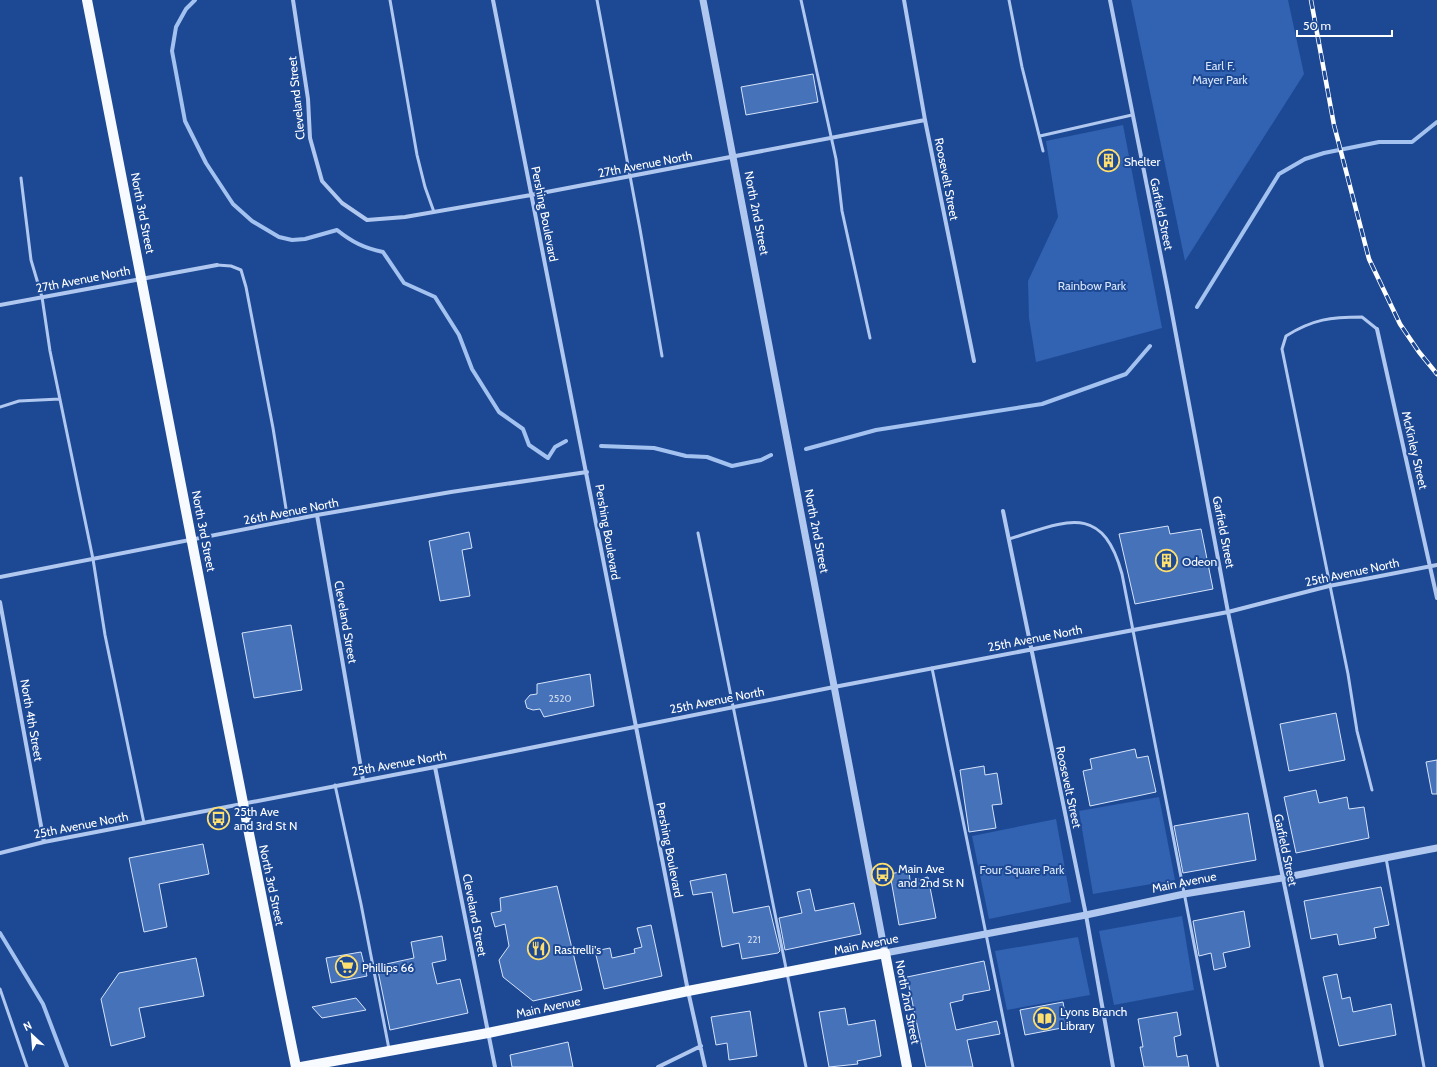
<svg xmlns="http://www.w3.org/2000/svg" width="1437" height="1067" viewBox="0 0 1437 1067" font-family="Cabin,sans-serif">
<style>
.green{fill:#3262b2}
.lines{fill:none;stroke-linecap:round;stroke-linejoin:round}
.stream{stroke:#a3c2f0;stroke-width:4}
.building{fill:#4672ba;stroke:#d6e4fa}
.service{stroke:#b0c8ef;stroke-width:3}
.minor{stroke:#b0c8ef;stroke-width:4}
.tertiary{stroke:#b0c8ef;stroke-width:7}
.primary{stroke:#f7faff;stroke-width:10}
.rail-casing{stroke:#fff;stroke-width:4.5}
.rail{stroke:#1d4994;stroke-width:3;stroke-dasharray:9;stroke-linecap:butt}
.labels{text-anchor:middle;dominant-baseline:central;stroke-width:4;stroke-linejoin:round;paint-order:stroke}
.number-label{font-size:10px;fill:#d1dcee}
.park-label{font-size:12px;fill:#d6e4fa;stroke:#1d4994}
.street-label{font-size:12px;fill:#fff;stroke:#1d4994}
.poi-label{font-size:12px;fill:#fff;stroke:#1d4994;text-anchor:start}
</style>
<rect width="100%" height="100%" fill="#1d4994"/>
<path class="green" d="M1131,0H1288L1304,74L1185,261Z
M1123,125L1162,328L1036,362L1029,318L1028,281L1058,217L1046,141Z
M1159,797L1175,880L1093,894L1079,811Z
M1056,819L1071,902L989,919L972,836Z
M1182,916L1194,990L1114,1005L1099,931Z
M1078,937L1090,995L1007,1010L995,951Z"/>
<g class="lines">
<path class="stream" d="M195,0L186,9L176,27L172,51L185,121L206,163L233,204L252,221L279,237L292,240L305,239L337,230C352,242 364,248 383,252L404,283L435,297L459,335L472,369L499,412L523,429L529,445L548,458L555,447L566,441
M1197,307L1279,174L1305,159L1324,153L1379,142H1412L1437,122
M601,446L654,448L686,456L707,457L732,466L761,460L771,455
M806,449L876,430L1042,404L1126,374L1150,346
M0,933L43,1004L67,1067"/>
</g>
<path class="building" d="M813,74L818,102L746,115L741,87Z
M1114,152L1115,167L1104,168L1102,155Z
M1168,526L1170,534L1201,529L1213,589L1135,604L1119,534Z
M469,532L472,548L462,550L470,596L440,601L429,541Z
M291,625L302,690L254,698L242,633Z
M590,674L594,706L544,717L540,709L533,710L527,708L525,701L530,695L537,694V684Z
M1336,713L1345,760L1289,771L1280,724Z
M1135,749L1137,758L1148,756L1156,792L1090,806L1083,771L1092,769L1090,759Z
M1437,760V794H1432L1426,762Z
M984,766L985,775L997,773L1002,804L992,805L996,828L969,832L960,770Z
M1316,790L1319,803L1347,797L1349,809L1364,807L1369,838L1296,853L1284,797Z
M1248,813L1256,860L1183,873L1174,826Z
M203,844L209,874L159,884L167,927L144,932L129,858Z
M909,870L910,881L928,877L936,918L899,925L890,874Z
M726,874L733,913L769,906L780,951L778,953L742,959L739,943L722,947L712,892L693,895L690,881Z
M557,886L582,990L533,1001L503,977L499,960L509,946L505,924L495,927L491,913L501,911L500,898Z
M1381,887L1389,925L1374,928L1376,938L1339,945L1337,934L1311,939L1304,901Z
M810,889L815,911L854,903L861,934L785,950L779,918L802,913L797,892Z
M1244,911L1250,947L1223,953L1226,967L1214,970L1211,953L1199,956L1193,921Z
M651,925L662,976L604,989L595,951L610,948L612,958L635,953L634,949L642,947L637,928Z
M442,936L446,960L432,963L437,984L460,979L468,1013L390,1030L377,966L414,958L411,942Z
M361,952L367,976L331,983L326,958Z
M196,958L204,996L139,1008L145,1037L111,1046L101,999L119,973Z
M984,961L990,990L963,995V1000L950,1003L956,1030L997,1021L1000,1034L967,1040L973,1067H926L907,977Z
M1337,974L1342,999L1350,997L1353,1012L1391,1004L1396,1035L1339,1046L1323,977Z
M356,998L366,1010L322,1018L312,1007Z
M1063,1002L1067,1027L1025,1035L1020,1010Z
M845,1008L848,1025L875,1020L881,1056L857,1061L858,1064L829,1067L819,1012Z
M750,1011L757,1056L729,1060L727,1043L716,1045L711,1017Z
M1177,1012L1181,1035L1174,1037L1177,1057L1187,1055L1189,1067H1144L1140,1047H1143L1138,1019Z
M568,1042L573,1067H512L510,1055Z"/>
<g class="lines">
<path class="service" d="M390,0L417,155L425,187L434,212
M597,0L640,229L662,356
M801,0L836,159L842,211L870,338
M1009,0L1022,67L1043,151
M1040,136L1132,115
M21,178L31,260L42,297L50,351L93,559L105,635L144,823
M217,265L231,266L241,270L246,287L273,428L288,521
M0,407L19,401L60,399
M698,533L806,1067
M1009,539C1065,522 1102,501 1122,574L1218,1067
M932,668L1013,1067
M335,785L361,904L389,1049
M1372,790L1357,731L1348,674L1282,349L1286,336C1313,319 1331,317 1362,317L1377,329
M1386,858L1424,1067
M0,989L27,1067"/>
<path class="minor" d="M293,0L308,99L310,138L322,181L342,203L367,220L405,217L531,195L925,120
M493,0L688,991L705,1067
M904,0L925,120L974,361
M1110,0L1168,292L1228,612L1322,1067
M0,305L217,265
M1377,329L1437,598
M1003,511L1086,915L1113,1067
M317,515L363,780
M0,577L317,515L451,492L587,472
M0,602L44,842
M435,767L495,1067
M0,853L44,842L435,767L834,687L1228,612L1329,586L1437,565
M658,1067L701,1046"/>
<path class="tertiary" d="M703,0L885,953L1086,915L1184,894L1282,878L1437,848"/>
<path class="primary" d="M87,0C157,356 223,712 296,1067
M301,1067L488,1033L688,991L885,953L907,1067"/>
<defs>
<path id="rail" d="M1311,0L1334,125L1369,259L1400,324L1419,352L1437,374"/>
</defs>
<use href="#rail" class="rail-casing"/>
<use href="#rail" class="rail"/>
</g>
<defs>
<symbol id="building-ring" viewBox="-11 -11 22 22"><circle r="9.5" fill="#1d4994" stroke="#fede6f" stroke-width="1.5"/><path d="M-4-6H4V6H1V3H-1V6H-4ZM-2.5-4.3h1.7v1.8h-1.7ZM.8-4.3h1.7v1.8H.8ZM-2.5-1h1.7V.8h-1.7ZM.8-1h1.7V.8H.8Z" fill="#fede6f"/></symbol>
<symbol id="bus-ring" viewBox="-11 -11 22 22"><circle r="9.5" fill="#1d4994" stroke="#fede6f" stroke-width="1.5"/><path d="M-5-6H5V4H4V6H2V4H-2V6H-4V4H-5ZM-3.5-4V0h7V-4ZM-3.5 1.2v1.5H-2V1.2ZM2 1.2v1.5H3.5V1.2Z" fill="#fede6f"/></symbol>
<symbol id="restaurant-ring" viewBox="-11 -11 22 22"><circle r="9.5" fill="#1d4994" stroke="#fede6f" stroke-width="1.5"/><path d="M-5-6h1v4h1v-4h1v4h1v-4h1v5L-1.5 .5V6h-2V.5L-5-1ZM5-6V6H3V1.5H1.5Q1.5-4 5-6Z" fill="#fede6f"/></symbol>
<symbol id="supermarket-ring" viewBox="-11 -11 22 22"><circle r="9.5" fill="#1d4994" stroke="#fede6f" stroke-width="1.5"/><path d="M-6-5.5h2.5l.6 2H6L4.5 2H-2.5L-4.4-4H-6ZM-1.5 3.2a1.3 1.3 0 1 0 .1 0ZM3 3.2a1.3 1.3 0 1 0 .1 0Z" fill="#fede6f"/></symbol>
<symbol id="library-ring" viewBox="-11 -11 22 22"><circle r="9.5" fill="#1d4994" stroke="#fede6f" stroke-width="1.5"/><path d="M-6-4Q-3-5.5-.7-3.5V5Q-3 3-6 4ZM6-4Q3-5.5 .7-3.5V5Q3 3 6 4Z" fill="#fede6f"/></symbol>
</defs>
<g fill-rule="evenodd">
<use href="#building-ring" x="1096" y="148" width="25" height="25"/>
<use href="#building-ring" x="1154" y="548" width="25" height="25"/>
<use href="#bus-ring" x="206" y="806" width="25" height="25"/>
<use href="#bus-ring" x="870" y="862" width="25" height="25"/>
<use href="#restaurant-ring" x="526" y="936" width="25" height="25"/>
<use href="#supermarket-ring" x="334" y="954" width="25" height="25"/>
<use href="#library-ring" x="1032" y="1006" width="25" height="25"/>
</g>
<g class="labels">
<g class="number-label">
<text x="560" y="698">2520</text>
<text x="754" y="939">221</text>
</g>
<g class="park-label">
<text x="1220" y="65">Earl F.<tspan x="1220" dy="14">Mayer Park</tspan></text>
<text x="1092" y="285">Rainbow Park</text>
<text x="1022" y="869">Four Square Park</text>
</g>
<g class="street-label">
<text transform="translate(296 98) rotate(-96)">Cleveland Street</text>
<text transform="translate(645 164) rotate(-11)">27th Avenue North</text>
<text transform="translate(947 179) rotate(79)">Roosevelt Street</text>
<text transform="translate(143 213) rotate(79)">North 3rd Street</text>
<text transform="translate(757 213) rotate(79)">North 2nd Street</text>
<text transform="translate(545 214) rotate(79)">Pershing Boulevard</text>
<text transform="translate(1162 214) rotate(78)">Garfield Street</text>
<text transform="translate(83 279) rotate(-11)">27th Avenue North</text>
<text transform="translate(1415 450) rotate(77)">McKinley Street</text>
<text transform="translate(291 511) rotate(-11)">26th Avenue North</text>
<text transform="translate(204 531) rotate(79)">North 3rd Street</text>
<text transform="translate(817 531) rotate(79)">North 2nd Street</text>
<text transform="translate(608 532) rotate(80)">Pershing Boulevard</text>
<text transform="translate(1224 532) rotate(79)">Garfield Street</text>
<text transform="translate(1352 572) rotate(-12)">25th Avenue North</text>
<text transform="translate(346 622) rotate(80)">Cleveland Street</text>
<text transform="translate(1035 638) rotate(-11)">25th Avenue North</text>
<text transform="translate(717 700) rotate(-11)">25th Avenue North</text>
<text transform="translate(32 720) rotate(80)">North 4th Street</text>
<text transform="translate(399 763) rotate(-10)">25th Avenue North</text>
<text transform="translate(1069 787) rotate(78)">Roosevelt Street</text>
<text transform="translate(81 825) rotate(-11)">25th Avenue North</text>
<text transform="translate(670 850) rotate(79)">Pershing Boulevard</text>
<text transform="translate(1286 850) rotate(78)">Garfield Street</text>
<text transform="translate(1184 882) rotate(-11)">Main Avenue</text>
<text transform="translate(272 885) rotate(78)">North 3rd Street</text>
<text transform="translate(475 915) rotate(79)">Cleveland Street</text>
<text transform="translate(866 944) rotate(-11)">Main Avenue</text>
<text transform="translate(908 1002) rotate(79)">North 2nd Street</text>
<text transform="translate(548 1007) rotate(-12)">Main Avenue</text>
</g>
<g class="poi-label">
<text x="1124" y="161">Shelter</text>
<text x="1182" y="561">Odeon</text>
<text x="234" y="811">25th Ave<tspan x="234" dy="14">and 3rd St N</tspan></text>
<text x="898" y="868">Main Ave<tspan x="898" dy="14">and 2nd St N</tspan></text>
<text x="554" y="949">Rastrelli's</text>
<text x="362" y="967">Phillips 66</text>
<text x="1060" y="1011">Lyons Branch<tspan x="1060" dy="14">Library</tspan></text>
</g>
</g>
<g transform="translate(32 1035) rotate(334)" stroke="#1d4994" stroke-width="3" paint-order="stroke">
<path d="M0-3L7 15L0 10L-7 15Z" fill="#ffffff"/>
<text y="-6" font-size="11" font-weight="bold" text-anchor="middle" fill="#ffffff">N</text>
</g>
<path d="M1297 30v6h95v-6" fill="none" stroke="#ffffff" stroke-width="2"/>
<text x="1303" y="30" font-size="12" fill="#ffffff" stroke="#1d4994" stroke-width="3" paint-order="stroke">50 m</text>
</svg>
